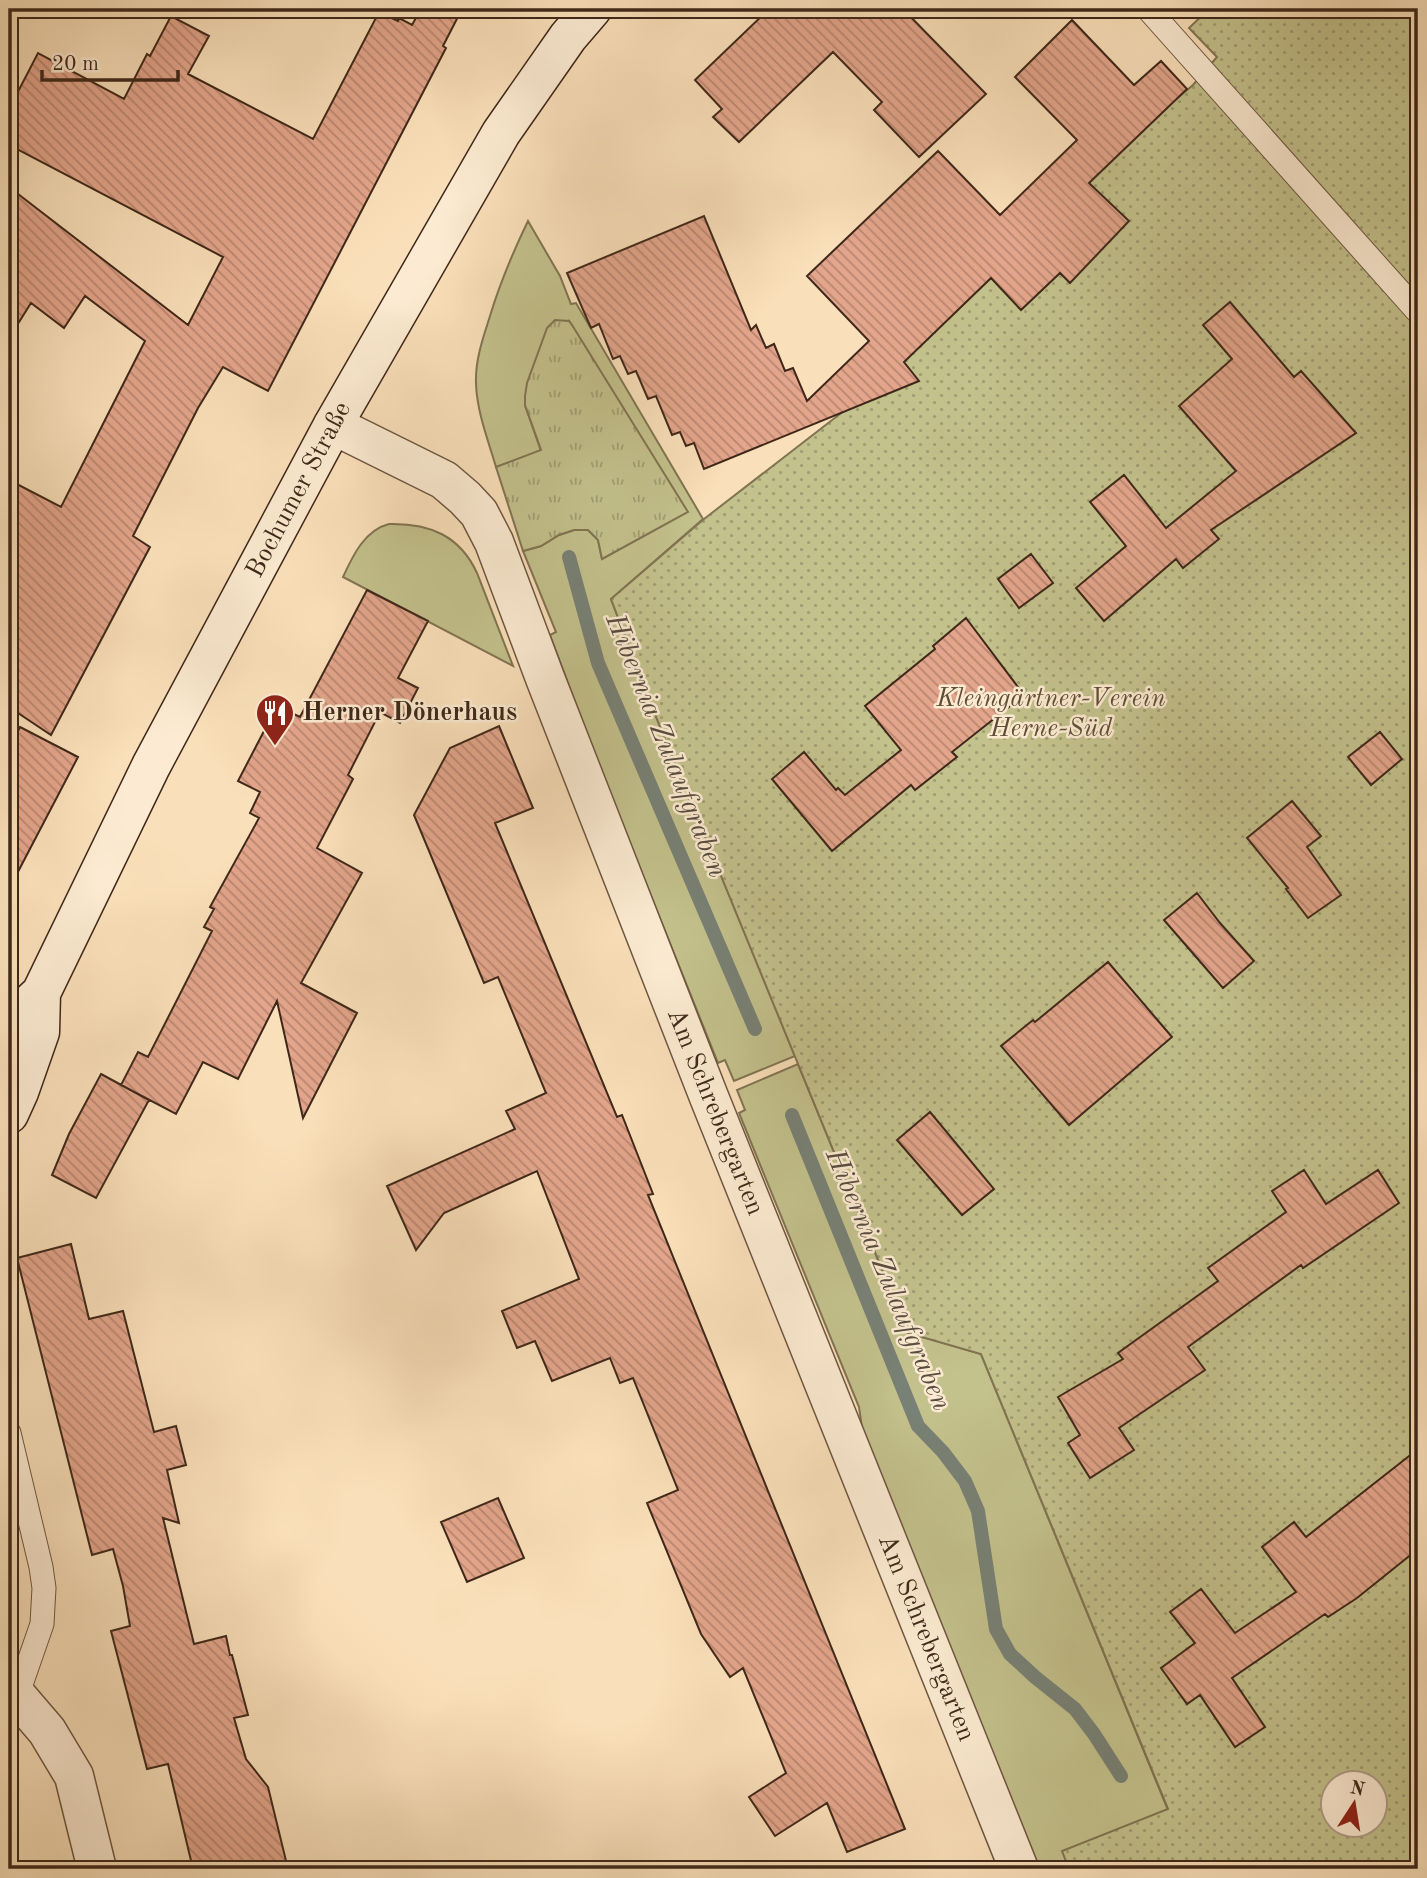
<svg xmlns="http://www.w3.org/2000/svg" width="1427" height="1878" viewBox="0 0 1427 1878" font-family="'Old Standard TT',serif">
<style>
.grass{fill:#c3c18c;stroke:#817452;stroke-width:2}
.park{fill:url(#park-tufts);stroke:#817452;stroke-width:2}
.garden{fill:url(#garden-dots);stroke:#817452;stroke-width:2;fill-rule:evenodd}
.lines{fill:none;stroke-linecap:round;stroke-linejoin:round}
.stream{stroke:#788175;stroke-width:14}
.building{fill:url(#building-back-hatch);stroke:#3f2819;stroke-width:2}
.service-casing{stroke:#6e5641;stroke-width:25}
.minor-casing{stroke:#6e5641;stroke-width:41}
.secondary-casing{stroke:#3f2819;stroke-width:41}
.service{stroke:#fcebd2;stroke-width:23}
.minor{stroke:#fcebd2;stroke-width:38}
.secondary{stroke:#fcebd2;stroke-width:38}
.labels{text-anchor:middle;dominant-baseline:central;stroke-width:5;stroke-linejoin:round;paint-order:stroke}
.street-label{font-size:26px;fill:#3f2819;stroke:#fcebd2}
.park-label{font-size:26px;font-style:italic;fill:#604e36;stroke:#fcebd2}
.poi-label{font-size:26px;font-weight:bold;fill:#3f2819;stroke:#fcebd2;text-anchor:start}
.water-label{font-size:28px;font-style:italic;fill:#574d3f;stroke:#fcebd2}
</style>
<defs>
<pattern id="park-tufts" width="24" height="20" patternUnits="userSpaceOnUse" patternTransform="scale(1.75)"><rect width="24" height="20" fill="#c3c18c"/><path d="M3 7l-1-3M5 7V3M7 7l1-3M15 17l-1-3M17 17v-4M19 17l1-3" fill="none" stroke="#a09d72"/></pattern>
<pattern id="garden-dots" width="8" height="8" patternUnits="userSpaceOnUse" patternTransform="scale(1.75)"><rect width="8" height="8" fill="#c3c18c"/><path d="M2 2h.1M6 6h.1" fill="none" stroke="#a09d72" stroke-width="1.8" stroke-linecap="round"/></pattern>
<pattern id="building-back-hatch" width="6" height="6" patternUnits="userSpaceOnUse" patternTransform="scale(1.75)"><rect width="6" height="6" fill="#e3a58b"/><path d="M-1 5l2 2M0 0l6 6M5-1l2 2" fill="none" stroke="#b98671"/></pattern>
</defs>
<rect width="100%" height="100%" fill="#fae0ba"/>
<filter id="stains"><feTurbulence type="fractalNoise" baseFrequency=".00286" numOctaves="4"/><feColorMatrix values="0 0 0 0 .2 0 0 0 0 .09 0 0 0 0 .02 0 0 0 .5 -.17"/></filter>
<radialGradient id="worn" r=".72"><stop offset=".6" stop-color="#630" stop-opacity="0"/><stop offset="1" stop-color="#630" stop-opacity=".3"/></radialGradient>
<path class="grass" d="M528,221L560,276L571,304L576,303L703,519L611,599L652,707L795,1056L734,1081L725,1060L718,1063L603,776L550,635L556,632L523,551L541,546L559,535L574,530H588L598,540L602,559L687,512L569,321L525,405L541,451L496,467C488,440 477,412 476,384C475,360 483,338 490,316C500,283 513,252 528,221Z
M389,524C430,523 460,536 477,573L513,666L343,577C353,555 365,530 389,524Z
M798,1064L908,1333L981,1354L1168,1810L1063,1851L1069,1869H1035L865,1448L859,1407L739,1113L745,1110L737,1090Z"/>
<path class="park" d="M555,320L569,321L572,325L688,512L602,559L598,540L588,530H574L559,535L541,546L523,551L496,467L541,450L525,405V396L527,383L547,328Z"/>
<path class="garden" d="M1209,9H1418V1869H1069L1062,1851L1168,1809L981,1354L908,1333L652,707L611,599L704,519L889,376L1174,101L1193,85L1217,57L1189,28ZM1332,1784H1374V1826H1332Z"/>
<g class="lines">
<path class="stream" d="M569,557L598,663L755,1029
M792,1115L918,1426L943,1452L965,1481L978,1511L996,1629L1010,1654L1035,1677L1075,1709L1094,1734L1121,1776"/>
</g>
<path class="building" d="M421,9H462L443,46L446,48L268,391L223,367L198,408L133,536L150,547L51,735L9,707V480L61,507L145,341L85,296L64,328L31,303L9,338V187L188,325L223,257L9,145V109L38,53L124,99L147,54L150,56L171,16L209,36L188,74L313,139L379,12L398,21L399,18L412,25Z
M769,9H903L986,94L919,157L874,110L882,102L833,52L739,142L713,117L722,109L695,80Z
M1072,20L1134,85L1161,61L1187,89L1089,183L1129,221L1070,283L1060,273L1021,310L991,278L904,362L919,381L704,469L694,443L686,446L680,432L672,435L656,396L648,399L636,371L628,374L620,356L613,359L599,324L591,328L567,273L704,216L751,330L756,325L766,348L774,344L785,371L793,368L807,401L869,341L807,276L938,151L1000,215L1077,140L1015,77Z
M1230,302L1294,377L1301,371L1356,433L1211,530L1219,539L1183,568L1176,559L1104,621L1076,588L1126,546L1090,502L1124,475L1166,528L1236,471L1179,406L1232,359L1203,325Z
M1031,554L1053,583L1019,608L998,579Z
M367,590L428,621L398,678L418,688L400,723L380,712L348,775L353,779L317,848L362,873L301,983L357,1013L303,1118L277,1001L238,1079L203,1062L176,1114L121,1085L138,1052L148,1057L212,931L204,927L214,909L210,907L259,818L250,813L260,792L238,781L277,706L300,717Z
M966,618L1024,695L952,752L957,757L915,790L911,785L832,851L772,779L804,752L836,790L838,788L845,795L901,750L865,706L935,649L933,646Z
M499,726L533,808L495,823L617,1117L622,1115L653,1194L648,1195L905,1829L847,1852L827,1803L775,1836L749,1797L786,1773L743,1668L730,1677L701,1634L647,1503L678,1490L633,1378L620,1383L610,1358L552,1381L535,1341L517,1348L502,1311L579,1279L537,1171L444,1213L416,1250L387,1186L515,1129L506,1111L546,1093L498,977L484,983L414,815L450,748Z
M20,727L78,757L9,889V749Z
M1380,732L1402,759L1371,785L1348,757Z
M1292,801L1321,836L1307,847L1341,895L1308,918L1286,889L1288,888L1247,838Z
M1197,893L1220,923L1254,961L1223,988L1164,920Z
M1108,962L1172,1037L1069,1125L1001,1046L1033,1020L1035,1022Z
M101,1074L149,1100L96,1198L52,1175L69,1134Z
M930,1112L994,1189L962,1215L897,1140Z
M1304,1170L1326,1204L1378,1170L1399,1203L1303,1268L1301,1265L1188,1347L1205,1370L1119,1428L1134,1450L1090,1478L1068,1443L1080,1435L1058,1397L1123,1359L1118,1353L1218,1281L1208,1268L1286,1212L1272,1191Z
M71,1244L89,1319L123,1311L154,1432L176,1426L186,1465L167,1470L179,1523L163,1518L194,1644L226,1636L230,1655H232L248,1715L234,1718L246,1759L268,1787L288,1869H193L168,1764L147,1769L111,1631L130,1626L123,1586L113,1549L92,1555L17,1258Z
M1418,1449V1549L1357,1598L1328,1617L1325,1614L1232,1678L1265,1727L1235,1747L1200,1695L1187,1704L1161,1668L1195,1643L1170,1612L1201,1589L1235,1633L1296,1592L1262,1547L1294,1522L1306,1537Z
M498,1498L524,1558L467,1582L441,1522Z"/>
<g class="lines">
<defs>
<path id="service" d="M1148,9L1418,312
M9,1433L41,1567L44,1588L42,1624L17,1696"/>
<path id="minor" d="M333,425L444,480L465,498L479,513L494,542L545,678L709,1097L1019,1869
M9,1690L17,1696L47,1731L74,1776L97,1869"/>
<path id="secondary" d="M9,1023L41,993L151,766L333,425L501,133L568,37L592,9
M9,1114L19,1092L40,1032L41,993"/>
</defs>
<use href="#service" class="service-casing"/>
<use href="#minor" class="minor-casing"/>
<use href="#secondary" class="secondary-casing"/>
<use href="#service" class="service"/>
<use href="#minor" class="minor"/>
<use href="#secondary" class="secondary"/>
</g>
<defs>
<symbol id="restaurant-pin" viewBox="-11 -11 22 30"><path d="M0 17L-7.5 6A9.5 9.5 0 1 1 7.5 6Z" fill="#8f2418" stroke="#fcebd2"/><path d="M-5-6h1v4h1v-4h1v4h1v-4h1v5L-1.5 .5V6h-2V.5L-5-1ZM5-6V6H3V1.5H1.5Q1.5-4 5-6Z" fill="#fff"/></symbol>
</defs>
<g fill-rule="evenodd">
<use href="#restaurant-pin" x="253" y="691" width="44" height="60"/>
</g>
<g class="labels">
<g class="street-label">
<text transform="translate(299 490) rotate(-62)">Bochumer Straße</text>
<text transform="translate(715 1112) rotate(68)">Am Schrebergarten</text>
<text transform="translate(926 1638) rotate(68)">Am Schrebergarten</text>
</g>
<g class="park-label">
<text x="1051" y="699">Kleingärtner-Verein<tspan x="1051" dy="30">Herne-Süd</tspan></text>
</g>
<g class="poi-label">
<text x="302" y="713">Herner Dönerhaus</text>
</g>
<g class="water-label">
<text transform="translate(665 746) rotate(68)">Hibernia Zulaufgraben</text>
<text transform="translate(887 1280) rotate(67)">Hibernia Zulaufgraben</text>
</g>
</g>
<rect width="1427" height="1878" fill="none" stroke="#fae0ba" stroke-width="35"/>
<rect x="10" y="10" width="1406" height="1857" fill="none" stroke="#3f2819" stroke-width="3.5"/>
<rect x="18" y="18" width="1392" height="1843" fill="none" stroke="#3f2819" stroke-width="2"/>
<g transform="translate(1354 1804) rotate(12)"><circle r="33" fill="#fcebd2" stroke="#b09d88" stroke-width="2"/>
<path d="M0-5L12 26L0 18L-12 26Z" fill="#8f2418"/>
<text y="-10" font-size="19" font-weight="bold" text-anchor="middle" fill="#3f2819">N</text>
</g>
<path d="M42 70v10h136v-10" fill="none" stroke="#3f2819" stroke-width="3.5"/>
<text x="52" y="70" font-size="21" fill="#3f2819" stroke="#fcebd2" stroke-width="5" paint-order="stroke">20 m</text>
<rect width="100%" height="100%" filter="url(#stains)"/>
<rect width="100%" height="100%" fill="url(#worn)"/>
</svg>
